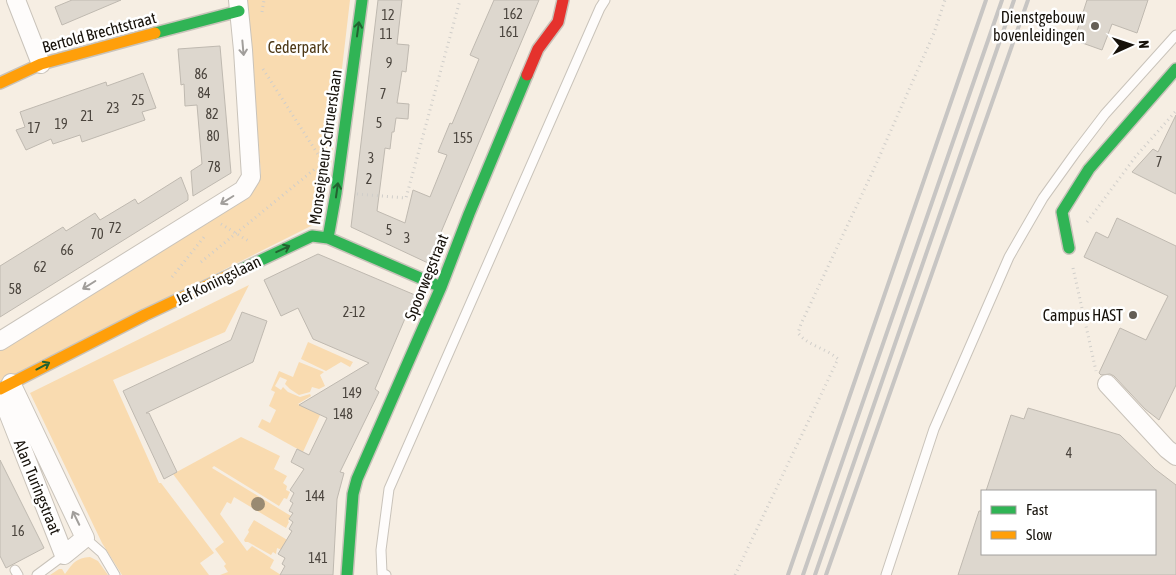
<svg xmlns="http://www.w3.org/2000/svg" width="1176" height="575" viewBox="0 0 1176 575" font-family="'Asap Condensed',sans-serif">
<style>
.green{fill:#f9dbb0}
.building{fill:#ddd7ce;stroke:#bfb9b0}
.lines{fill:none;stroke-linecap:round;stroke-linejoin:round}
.lane-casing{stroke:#c9c3ba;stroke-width:11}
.street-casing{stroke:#c9c3ba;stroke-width:20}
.fast-casing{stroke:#c9c3ba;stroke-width:14}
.slow-casing{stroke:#c9c3ba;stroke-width:14}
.jam-casing{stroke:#c9c3ba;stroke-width:14}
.path{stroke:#d0ceca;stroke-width:3;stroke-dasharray:1 4;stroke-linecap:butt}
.lane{stroke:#fefcfb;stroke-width:9}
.street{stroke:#fefcfb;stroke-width:18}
.fast{stroke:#30b455;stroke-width:11}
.slow{stroke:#ff9f0a;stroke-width:11}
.jam{stroke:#e5322d;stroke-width:11}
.rail{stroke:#c7c5c3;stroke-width:4}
.tree{fill:#998a72}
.oneway{stroke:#236230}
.oneway2{stroke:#a19e9b}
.poi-dot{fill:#645e56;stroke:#fff;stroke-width:2}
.labels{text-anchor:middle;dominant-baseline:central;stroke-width:5;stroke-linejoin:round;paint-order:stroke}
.number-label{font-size:14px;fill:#4a443d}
.poi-label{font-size:16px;fill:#16110a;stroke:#fff;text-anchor:end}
.street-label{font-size:16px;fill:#16110a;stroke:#fff}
.park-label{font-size:16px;fill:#4d3816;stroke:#fff}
</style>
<rect width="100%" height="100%" fill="#f6eee3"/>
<path class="green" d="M246,0H350L331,163L319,222L0,382V351L238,203L261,174Z
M249,285L225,332L113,380L159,483H161L214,553L200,563L209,575H122L102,543L30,393Z
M308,342L353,362L350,367L341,362L326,371L301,359Z
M299,362L324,372L320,375L325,386L319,389L312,387L310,392L299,395L290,389L285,384L287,380L280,377L275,386L281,390L283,387L288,392L300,397L310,394L311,396L298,404L320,415L303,452L258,427L262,419L270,423L276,410L269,406L275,392L271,390L279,371L293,377Z
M241,437L280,456L274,469L287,476L283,483L287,486L286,490L290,492L287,499L284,498L279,506L214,466L212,468L291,516L288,521L289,522L286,528L234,497L231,504L227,502L220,514L247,551L252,546L274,560L270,568L281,575H220L228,572L224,566L226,564L215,549L224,542L173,474Z
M254,520L289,541L285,551L277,548L276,554L273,552L271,555L248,542H245L244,540L249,532L248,530Z
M90,557L98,561L108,575H50L59,569H62L65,574C73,563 76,558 90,557Z"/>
<path class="building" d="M72,0H121L62,25L55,7Z
M378,0H402L397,44L409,45L406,72L402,71L397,103L409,104L408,119L396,118L394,132H392L390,149L385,148L377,211L405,223L413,190L430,197L447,155L438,152L450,123L452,124L479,59L470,55L494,0H539L428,263L351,227Z
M1087,0H1148L1137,33L1112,24L1102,50L1074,40Z
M220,46L231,173L193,196L191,171L202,164L197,105L185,106L184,84L181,85L178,49Z
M143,73L156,108L142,112L145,120L82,142L80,135L53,144L51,139L26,150L16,130L25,127L20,112L106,82L107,86Z
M1176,115V194L1132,172L1153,149L1158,152Z
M181,177L188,195V200L0,317V266L63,227L66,231L95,213L100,220L135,199L138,204Z
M1117,218L1176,246V385L1159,420L1145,409L1114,376L1110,374L1101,375L1099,373L1120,328L1146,340L1168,296L1084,257L1096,232L1108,238Z
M318,254L415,295L375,389L379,392L340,472L344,473L337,499L333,575H280L285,566L282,564L285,558L278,554L292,531L289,529L293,522L289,519L293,513L289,511L293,503L290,501L294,493L290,490L304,469L291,462L297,449L309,455L327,418L299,405L369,363L313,339L298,308L281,316L264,280Z
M242,312L267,321L253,362L146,413H149L177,472L164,479L123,391L231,340Z
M1028,408L1120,435L1155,469L1176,485V575H958L979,511H982V554H1155V491H986L1011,415L1024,419Z
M0,460L44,548L6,568L0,556Z"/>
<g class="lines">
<defs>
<path id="lane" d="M85,538L102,553L115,575
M15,570L18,575
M37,575L64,555
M386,575L382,573L381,550L389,489L600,8L605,0
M886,575L934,429L1009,257L1043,198L1076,152L1105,114L1176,35"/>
<path id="street" d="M16,0L41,64
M0,341L243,190L251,177L243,50L238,0
M1107,384L1167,449L1176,456
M0,392L64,555L85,538L11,383"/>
<path id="fast" d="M155,33L239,11
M328,238L336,193L362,0
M1069,248L1062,212L1089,169L1176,69
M234,273L312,236L328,238L441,287
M347,575L353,494L357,479L441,287L469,214L527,75"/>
<path id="slow" d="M0,83L41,64L155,33
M0,389L145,315L234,273"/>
<path id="jam" d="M527,75L538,49L558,22L563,0"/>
</defs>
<use href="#lane" class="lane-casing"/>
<use href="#street" class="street-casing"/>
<use href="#fast" class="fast-casing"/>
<use href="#slow" class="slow-casing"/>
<use href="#jam" class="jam-casing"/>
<path class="path" d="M262,12L264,0
M263,69L319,156
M357,194L406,198L460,0
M1087,222L1136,156L1176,111
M221,224L250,242
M201,262L316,168
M1073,268L1096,371
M172,277L204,237
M735,575L838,359C826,348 808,346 798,333L801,324L873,171L934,33L945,0"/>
<use href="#lane" class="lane"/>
<use href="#street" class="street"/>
<use href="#fast" class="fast"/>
<use href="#slow" class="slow"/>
<use href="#jam" class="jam"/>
<path class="rail" d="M788,575L986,0
M803,575L1002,0
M815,575L1014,0
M826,575L1028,0"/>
</g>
<circle class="tree" cx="258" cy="504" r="7"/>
<defs><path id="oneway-shaft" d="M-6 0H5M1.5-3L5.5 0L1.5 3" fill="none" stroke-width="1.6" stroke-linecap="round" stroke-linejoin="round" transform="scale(1.25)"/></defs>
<g class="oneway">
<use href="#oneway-shaft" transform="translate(358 29) rotate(-82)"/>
<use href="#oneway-shaft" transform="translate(337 190) rotate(-82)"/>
<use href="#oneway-shaft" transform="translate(283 249) rotate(-25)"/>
<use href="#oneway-shaft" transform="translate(43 366) rotate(-28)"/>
</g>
<g class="oneway2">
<use href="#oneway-shaft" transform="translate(243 48) rotate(85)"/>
<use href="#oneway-shaft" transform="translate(227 200) rotate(148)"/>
<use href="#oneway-shaft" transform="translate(89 285) rotate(148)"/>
<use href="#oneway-shaft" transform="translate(76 518) rotate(-116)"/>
</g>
<g class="poi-dot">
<circle cx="1095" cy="26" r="5"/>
<circle cx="1133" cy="315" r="5"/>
</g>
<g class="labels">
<g class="number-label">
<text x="513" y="14">162</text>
<text x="388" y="15">12</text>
<text x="509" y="32">161</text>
<text x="386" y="34">11</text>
<text x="389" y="63">9</text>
<text x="201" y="74">86</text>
<text x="204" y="93">84</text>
<text x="383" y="94">7</text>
<text x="138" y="100">25</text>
<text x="113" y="108">23</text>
<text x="212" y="114">82</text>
<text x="87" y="116">21</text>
<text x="379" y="123">5</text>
<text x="61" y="124">19</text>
<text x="34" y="128">17</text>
<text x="213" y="136">80</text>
<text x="463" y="138">155</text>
<text x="371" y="158">3</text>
<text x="1159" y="162">7</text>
<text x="214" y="167">78</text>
<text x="369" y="179">2</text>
<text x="115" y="228">72</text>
<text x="389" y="230">5</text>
<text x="97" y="234">70</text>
<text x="407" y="238">3</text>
<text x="67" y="250">66</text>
<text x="40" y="267">62</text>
<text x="15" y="289">58</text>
<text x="354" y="312">2-12</text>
<text x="352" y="393">149</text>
<text x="343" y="414">148</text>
<text x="1069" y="453">4</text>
<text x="315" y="496">144</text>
<text x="18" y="531">16</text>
<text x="318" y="558">141</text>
</g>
<g class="poi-label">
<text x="1085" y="17">Dienstgebouw<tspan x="1085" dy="18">bovenleidingen</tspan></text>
<text x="1123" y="315">Campus HAST</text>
</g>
<g class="street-label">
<text transform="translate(99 32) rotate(-15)">Bertold Brechtstraat</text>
<text transform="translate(325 147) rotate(-82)">Monseigneur Schruerslaan</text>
<text transform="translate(426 277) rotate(-68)">Spoorwegstraat</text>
<text transform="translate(218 280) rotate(-26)">Jef Koningslaan</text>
<text transform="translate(38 487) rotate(68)">Alan Turingstraat</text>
</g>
<g class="park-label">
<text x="298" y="47">Cederpark</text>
</g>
</g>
<rect x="981" y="490" width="175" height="65" fill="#ffffff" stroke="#a2a09d"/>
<rect x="991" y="506" width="25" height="8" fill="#30b455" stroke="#a2a09d"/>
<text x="1026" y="515" font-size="15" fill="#16110a">Fast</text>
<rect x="991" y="531" width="25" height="8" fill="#ff9f0a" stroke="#a2a09d"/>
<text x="1026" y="540" font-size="15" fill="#16110a">Slow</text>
<g transform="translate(1131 45) rotate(87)" stroke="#ffffff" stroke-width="4" paint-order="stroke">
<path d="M0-4L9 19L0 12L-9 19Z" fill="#16110a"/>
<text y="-8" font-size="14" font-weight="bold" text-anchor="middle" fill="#16110a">N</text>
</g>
</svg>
